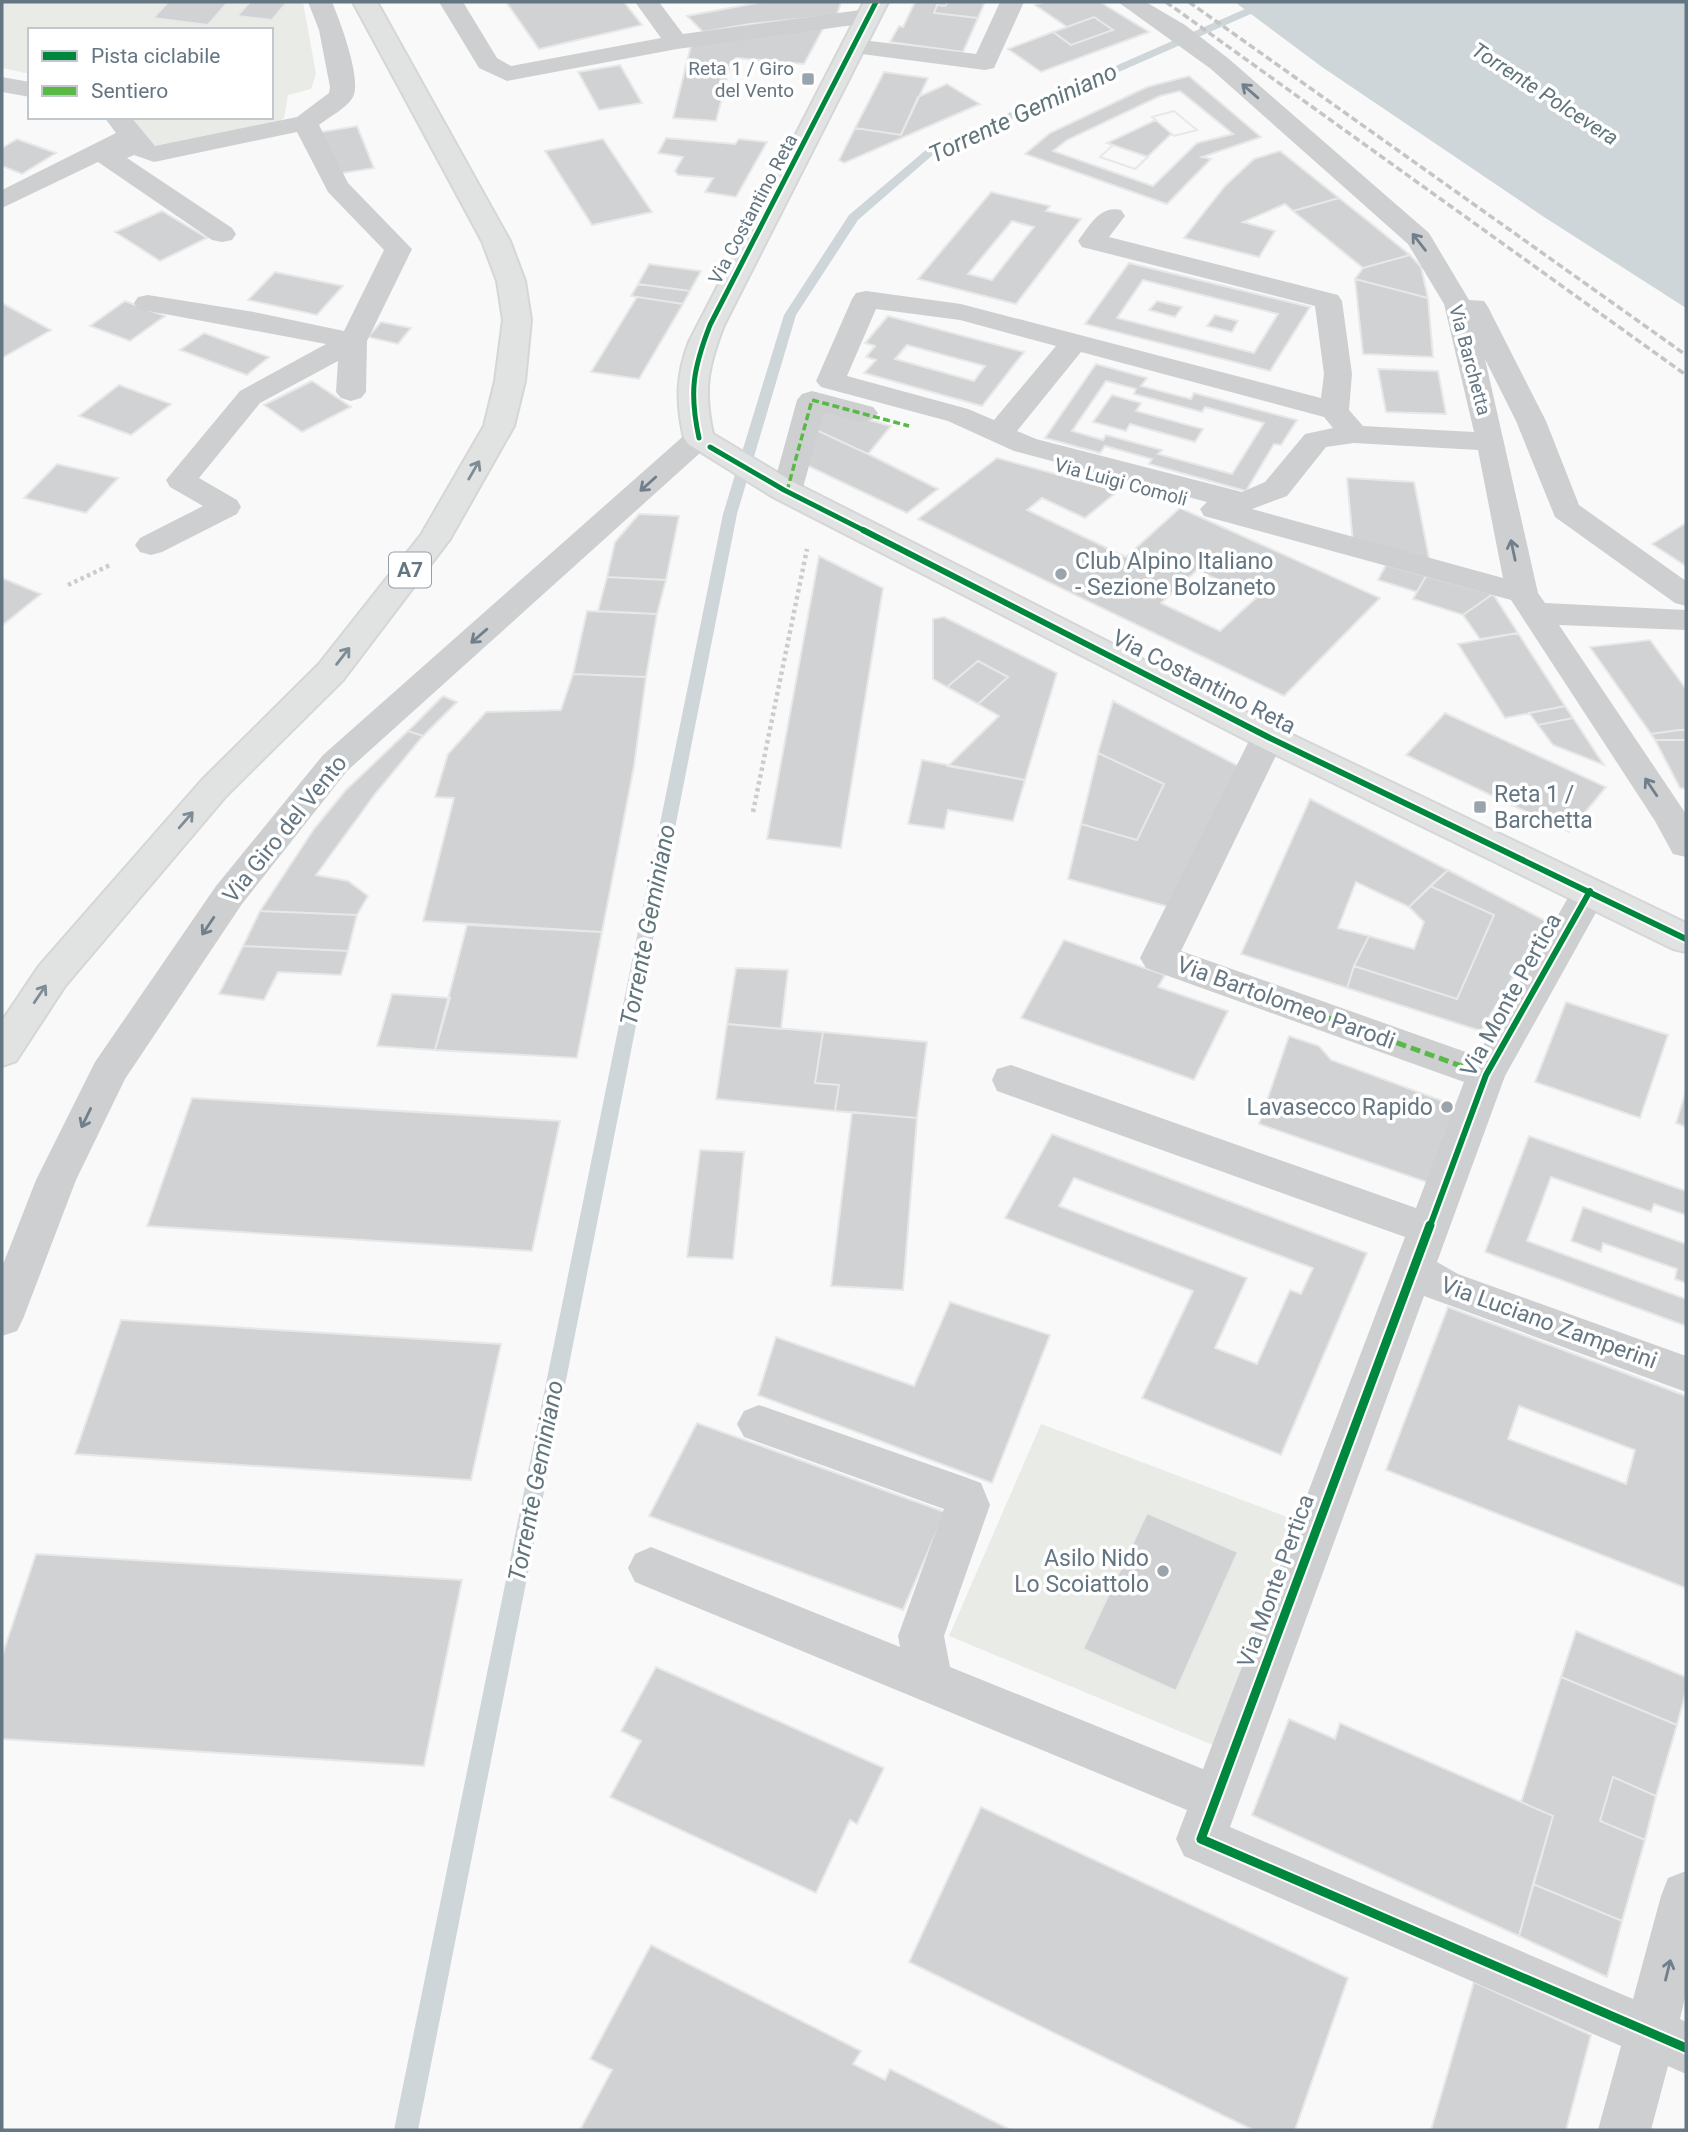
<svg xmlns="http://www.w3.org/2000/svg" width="1688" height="2132" viewBox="0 0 1688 2132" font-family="Roboto,sans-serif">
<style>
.green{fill:#e8ebe6}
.water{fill:#ced6d9}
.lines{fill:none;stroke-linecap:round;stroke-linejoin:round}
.stream{fill:#ced6d9;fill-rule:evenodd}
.building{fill:#d0d2d3;stroke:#e8e8e8;stroke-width:2;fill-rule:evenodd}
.major-casing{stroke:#d5d6d7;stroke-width:4}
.highway-casing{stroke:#d5d6d6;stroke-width:4}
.path{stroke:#cbcccd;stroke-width:4.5;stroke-dasharray:3.5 3.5;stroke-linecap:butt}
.minor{fill:#cecfd0;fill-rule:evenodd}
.major{fill:#e1e2e2;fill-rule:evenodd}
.highway{fill:#e1e2e2;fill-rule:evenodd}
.rail{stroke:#c3c5c6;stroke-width:3.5;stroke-dasharray:7 3.5;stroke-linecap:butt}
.quiet-far1{stroke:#58b947;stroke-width:3.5;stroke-dasharray:7 3.5;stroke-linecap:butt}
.quiet{stroke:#58b947;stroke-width:5;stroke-dasharray:10 5;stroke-linecap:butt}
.cycleway-far2-casing{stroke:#fff;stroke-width:9}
.cycleway-far1-casing{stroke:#fff;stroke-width:10}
.cycleway-casing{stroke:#fff;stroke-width:13}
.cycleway-far2{stroke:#00873e;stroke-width:5}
.cycleway-far1{stroke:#00873e;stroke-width:6}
.cycleway{stroke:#00873e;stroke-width:9}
.oneway{stroke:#707f8b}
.oneway2{stroke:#7e8c96}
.poi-dot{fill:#99a4ac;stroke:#fff;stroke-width:2.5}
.labels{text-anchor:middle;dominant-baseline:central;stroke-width:7;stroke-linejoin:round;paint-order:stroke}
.far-poi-label{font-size:19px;fill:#657683;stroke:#fff;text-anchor:end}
.far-street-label{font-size:19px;fill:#657683;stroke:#fff}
.far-water-label{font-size:21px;font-style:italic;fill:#60757c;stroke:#fff}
.shield{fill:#fff;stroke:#939fa8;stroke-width:2}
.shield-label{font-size:21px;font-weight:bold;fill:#657683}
.poi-label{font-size:23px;fill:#657683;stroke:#fff;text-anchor:start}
.street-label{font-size:23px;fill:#657683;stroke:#fff}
.water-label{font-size:24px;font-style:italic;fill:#60757c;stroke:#fff}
</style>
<rect width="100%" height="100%" fill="#f9f9f9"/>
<path class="green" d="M2,2H303L316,74L311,89L288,95L284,118L275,125L152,148L126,117H271V30H30V74L2,68Z
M1041,1424L1295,1520L1213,1745L949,1636Z"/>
<path class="water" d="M1235,2H1686V308L1544,217L1322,67Z"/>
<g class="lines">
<path class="stream" d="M1271,2H1288L1253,13L935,153L858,220L796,315L737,514L418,2130H394L723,514L784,315L849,215L927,149L1245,9Z"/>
</g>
<path class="building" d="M168,2H228L208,25L153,18Z
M250,2H287L272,20L237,16Z
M506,2H624L642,25L539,49Z
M762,2H841L837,15L750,24L703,32L687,16Z
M915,2H948L945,6L937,5L934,13L978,18L963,52L890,42L899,26L903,27Z
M948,2H985L978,18L934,13L937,5L945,6Z
M1044,2H1100L1149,32L1041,72L1008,49L1053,32L1071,45L1113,30L1094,17L1067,27L1035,5Z
M1094,17L1113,30L1071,45L1053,32Z
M824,27L804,64L736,58L731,62L716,121L673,118L691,45Z
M620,65L642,103L599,110L578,72Z
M884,72L928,78L901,135L855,128Z
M1189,76L1261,137L1202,157L1211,159L1167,204L1025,154L1050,133L1147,87ZM1174,111L1197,130L1174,136L1171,134L1135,169L1100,157L1113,145L1107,143L1156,120L1152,117Z
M947,84L980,104L844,163L839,160L855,128L901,135L918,97Z
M1180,91L1233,134L1197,143L1153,186L1053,151L1067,140L1160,96Z
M1174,111L1197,130L1174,136L1152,117Z
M357,126L374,168L337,174L321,132Z
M666,138L735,144L739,139L767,142L736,197L705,192L713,178L678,175L675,171L683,157L658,153Z
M17,139L56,153L22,174L2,166V148Z
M603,139L652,212L592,225L545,151Z
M1113,145L1148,157L1135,169L1100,157Z
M1280,151L1339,198L1293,211L1285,204L1243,222L1275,231L1259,257L1184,238L1225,186L1254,159Z
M991,192L1050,206L1046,211L1081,219L1016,304L918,279Z
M1339,198L1373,225L1410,255L1363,268L1293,211Z
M162,211L207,238L160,261L115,232Z
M1012,221L1034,227L992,280L968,274Z
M1410,255L1421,267L1428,298L1355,279L1363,268Z
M1129,263L1310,307L1270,371L1085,324Z
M649,264L701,271L690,291L638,284Z
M275,272L343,286L317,315L248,300Z
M1355,279L1428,298L1433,357L1363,354Z
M1143,280L1278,314L1254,353L1117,318Z
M638,284L690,291L683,304L631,296Z
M637,297L683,304L639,379L591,372Z
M125,301L165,316L130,341L90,326Z
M1157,301L1182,307L1175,317L1149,310Z
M2,303L51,330L2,358Z
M1215,315L1238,321L1232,332L1207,326Z
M888,316L1024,352L982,406L864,373L876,360L866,357L875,346L865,343Z
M381,322L411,328L398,344L368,337Z
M204,333L269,357L247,375L180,350Z
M907,345L985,366L974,381L895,359Z
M1096,364L1147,378L1141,386L1191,399L1194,393L1297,420L1281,445L1274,444L1246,491L1149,464L1152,459L1105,446L1100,453L1045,438Z
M1378,369L1438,371L1446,414L1386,412Z
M312,381L351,407L302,432L264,405Z
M1106,381L1136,389L1134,394L1202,412L1205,407L1264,423L1232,474L1158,454L1162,450L1106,435L1103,440L1072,431Z
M119,385L171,404L131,435L79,416Z
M1112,395L1141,403L1136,411L1203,429L1195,442L1130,424L1126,431L1093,422Z
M820,406L891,426L868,454L814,429Z
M814,429L868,454L938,489L907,513L804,464Z
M997,458L1118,491L1085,518L1042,498L1027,510L1126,557L1180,508L1380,598L1284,696L918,519ZM1197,570L1256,598L1220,631L1161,603Z
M57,464L118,478L86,513L24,498Z
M1347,478L1414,482L1430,563L1353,543Z
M639,514L679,516L666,580L607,577L615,542Z
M1686,523V566L1652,544Z
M819,556L883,588L841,848L767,839Z
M1386,565L1426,576L1417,592L1378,580Z
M1426,576L1493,594L1463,615L1413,599Z
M607,577L666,580L657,614L598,611Z
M2,578L41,594L4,624L2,623Z
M1493,594L1518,633L1480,639L1463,615Z
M587,611L657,614L646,677L573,674Z
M944,617L1057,673L1025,780L948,766L999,716L978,704L1008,677L978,661L947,687L933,679V619Z
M1518,633L1565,706L1505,718L1458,644Z
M1650,640L1686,689V729L1651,734L1590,647Z
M978,661L1008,677L978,704L947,687Z
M573,674L646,677L634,766L602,932L423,921L454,798L435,797L448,754L486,712L561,710Z
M443,696L457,702L423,736L408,731Z
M1113,701L1248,771L1180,910L1068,879L1081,824L1137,840L1164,784L1098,753Z
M1565,706L1573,718L1538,725L1529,713Z
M1445,713L1606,787L1569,832L1406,755Z
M1573,718L1604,765L1553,745L1538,725Z
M1686,729V740H1655L1651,734Z
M408,731L423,736L375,794L316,875L348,881L368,896L357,915L260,911L314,829L345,791Z
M1655,740H1686V789L1680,788Z
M1098,753L1164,784L1137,840L1081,824Z
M922,760L1025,780L1013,821L948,810L944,829L908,824Z
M1310,799L1448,870L1409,907L1356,882L1338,928L1369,936L1354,966L1347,988L1241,954Z
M1448,870L1546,921L1481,1031L1347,988L1354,966L1457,999L1494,915L1430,886Z
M1430,886L1494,915L1457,999L1354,966L1369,936L1414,949L1424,922L1409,907Z
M260,911L357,915L348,951L243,946Z
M467,925L602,932L577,1058L435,1050Z
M1064,940L1165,975L1158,987L1228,1011L1194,1080L1021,1018Z
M243,946L348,951L341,975L278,972L264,1000L219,994Z
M736,968L788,970L781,1029L727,1024Z
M392,994L450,998L435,1050L377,1046Z
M1566,1002L1668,1035L1640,1118L1535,1082Z
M727,1024L823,1032L815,1083L839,1085L835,1111L716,1099Z
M823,1032L927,1042L917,1118L835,1111L839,1085L815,1083Z
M1289,1036L1319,1046L1331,1060L1459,1107L1432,1184L1259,1124Z
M1686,1091V1127L1676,1123Z
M192,1098L560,1121L532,1251L147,1226Z
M852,1112L917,1118L903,1290L831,1286Z
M1052,1134L1367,1253L1281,1455L1142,1398L1193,1291L1005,1218Z
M1529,1136L1686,1191V1326L1485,1252Z
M700,1150L744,1152L733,1259L687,1257Z
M1551,1177L1651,1212L1654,1204L1686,1215V1299L1527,1241Z
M1074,1178L1313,1268L1301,1294L1290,1290L1257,1364L1215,1348L1247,1278L1059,1206Z
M1583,1207L1686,1244V1283L1675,1279L1677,1269L1603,1243L1601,1252L1571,1241Z
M950,1302L1050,1335L992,1483L758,1395L776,1337L914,1386Z
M1448,1307L1686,1396V1588L1386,1470ZM1519,1406L1635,1450L1626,1484L1508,1439Z
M121,1320L501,1344L471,1480L75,1454Z
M697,1423L945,1512L903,1610L649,1516Z
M1147,1513L1238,1552L1176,1691L1083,1649Z
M36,1554L462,1580L424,1766L2,1739V1656Z
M1576,1631L1686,1677V1691L1677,1725L1561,1677Z
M656,1667L884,1768L857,1824L850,1820L816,1893L610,1797L641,1741L621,1731Z
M1561,1677L1677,1725L1656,1796L1613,1777L1600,1821L1645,1840L1622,1921L1533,1884L1553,1816L1521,1802Z
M1289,1719L1335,1739L1340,1723L1553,1816L1519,1936L1252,1815Z
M1613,1777L1656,1796L1645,1840L1600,1821Z
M981,1807L1348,1978L1295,2130H1253L909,1962Z
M1533,1884L1622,1921L1607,1977L1519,1936Z
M651,1945L861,2051L853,2064L885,2080L890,2069L1011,2130H585L581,2128L612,2070L590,2059Z
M1474,1982L1591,2035L1566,2130H1431Z"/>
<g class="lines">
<defs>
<path id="major" d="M864,2H888L724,325C708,366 703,390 713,434L795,483L1280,729L1686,923V952L1673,949L1256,745L773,497L688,444L684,438C676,403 676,376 689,342Z"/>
<path id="highway" d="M353,2H377L510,241L525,281L531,320L525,381L514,426L450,539L343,680L226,796L65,986L16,1061L2,1066V1021L39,966L202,780L319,664L421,535L484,426L495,381L503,320L497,281L482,241Z"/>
</defs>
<use href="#major" class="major-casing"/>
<use href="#highway" class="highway-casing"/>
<path class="path" d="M68,585L112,564
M753,812L807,549"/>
<path class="minor" d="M308,2H332C340,21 362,79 353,97C347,108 329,117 319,125L348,183L412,249L367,341L366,392L361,398L351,401L341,398L336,392L338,361L260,403L199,478L237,500L241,507L237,514L162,552L151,555L140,552L135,545L140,538L203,506L170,487L166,480L240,391L326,344L138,309L134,303L138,297L148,295L254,312L344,331L384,250L328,192L297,132L154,162L134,155L127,158L232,228L236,234L232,240L222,242L212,240L98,162L2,208V190L116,133L104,117H131L155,146L297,117L329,93L330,87L319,30Z
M439,2H463L497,58L511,66L661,38L635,2H659L683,34L868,9L877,11L880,16L877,21L868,23L677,49L507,81L479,68Z
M1000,2H1024L994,68L985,70L854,53L845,51L842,46L845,41L854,39L976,54Z
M1118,2H1146L1185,25L1229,59L1429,233L1469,300L1484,301L1488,307L1546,421L1579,505L1686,581V606L1675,603L1555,517L1516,421L1485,359L1538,593L1545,603L1686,610V630L1559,625L1686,814V857L1673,854L1655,821L1511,600L1204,516L1200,509L1207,502L1014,451L948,421L821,387L816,381L852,299L856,293L866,291L961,304L1321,398L1324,374L1315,306L1082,247L1078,241C1090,225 1100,205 1121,210L1125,216L1109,237L1338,295L1342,301L1352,374L1349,410L1363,426L1474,432L1444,304L1408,244L1211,69ZM876,309L960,320L1056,346L994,420L968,409L847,376ZM1081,352L1324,417L1333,428L1305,434L1265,482L1242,492L1036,439L1017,431ZM1354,443L1478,450L1503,578L1252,509L1287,496L1326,447Z
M2,77L30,82V97L2,92Z
M812,391L873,407L878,413L873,419L863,422L824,412L802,491L798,498L787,500L776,498L772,491L797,400L802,394Z
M699,429L710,432L714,438L710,444L347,771L242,904L125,1079L76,1180L23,1319L17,1331L2,1336V1267L36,1180L95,1062L216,886L323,755L688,432Z
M1268,726L1280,729L1285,737L1181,951L1477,1056L1577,882L1590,878L1603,882L1608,891L1505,1076L1437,1262L1458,1274L1686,1356V1392L1424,1296L1230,1827L1633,1999L1661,1896L1668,1878L1686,1871V1993L1680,2019L1686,2022V2074L1668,2066L1651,2130H1598L1621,2046L1184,1856L1176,1839L1187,1810L635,1582L628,1568L635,1554L651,1547L900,1647L898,1636L944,1509L744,1437L737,1424L744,1411L759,1405L965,1477L981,1483L990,1505L944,1636L950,1667L1203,1769L1405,1237L997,1091L992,1080L997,1069L1011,1065L1416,1208L1464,1082L1146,968L1140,958L1251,737L1256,729Z"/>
<use href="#major" class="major"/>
<use href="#highway" class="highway"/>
<path class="rail" d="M1166,2L1686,375
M1189,2L1686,355"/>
<path class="quiet-far1" d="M787,491L812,400L909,426"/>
<path class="quiet" d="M1312,1012L1486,1075"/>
<defs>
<path id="cycleway-far2" d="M699,438C689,392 693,369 710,325L876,2
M710,447L784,490L867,532"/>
<path id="cycleway-far1" d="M863,530L1268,737L1686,939
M1430,1226L1486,1075L1590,891"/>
<path id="cycleway" d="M1430,1225L1201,1839L1686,2048"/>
</defs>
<use href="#cycleway-far2" class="cycleway-far2-casing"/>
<use href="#cycleway-far1" class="cycleway-far1-casing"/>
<use href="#cycleway" class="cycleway-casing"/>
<use href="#cycleway-far2" class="cycleway-far2"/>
<use href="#cycleway-far1" class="cycleway-far1"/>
<use href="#cycleway" class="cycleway"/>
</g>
<defs><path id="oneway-shaft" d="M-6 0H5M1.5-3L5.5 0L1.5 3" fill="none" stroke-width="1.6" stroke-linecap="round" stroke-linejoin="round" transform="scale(1.75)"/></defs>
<g class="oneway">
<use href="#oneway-shaft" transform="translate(1250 91) rotate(-139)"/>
<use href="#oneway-shaft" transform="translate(1419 242) rotate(-128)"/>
<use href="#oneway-shaft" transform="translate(648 484) rotate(138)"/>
<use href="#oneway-shaft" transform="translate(1513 550) rotate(-102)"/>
<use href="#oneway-shaft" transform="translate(479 636) rotate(139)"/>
<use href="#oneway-shaft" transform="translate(1651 787) rotate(-124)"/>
<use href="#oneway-shaft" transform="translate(208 926) rotate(124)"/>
<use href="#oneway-shaft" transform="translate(86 1118) rotate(116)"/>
<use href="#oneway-shaft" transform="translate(1668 1970) rotate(-76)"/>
</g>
<g class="oneway2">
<use href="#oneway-shaft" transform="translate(474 470) rotate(-60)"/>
<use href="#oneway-shaft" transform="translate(343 656) rotate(-52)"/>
<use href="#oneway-shaft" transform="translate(186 820) rotate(-49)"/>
<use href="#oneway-shaft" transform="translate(40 994) rotate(-56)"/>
</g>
<g class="poi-dot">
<rect x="801" y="72" width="14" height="14" rx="3.5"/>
<circle cx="1061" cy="574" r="7"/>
<rect x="1473" y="800" width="14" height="14" rx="3.5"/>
<circle cx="1447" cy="1107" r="7"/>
<circle cx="1163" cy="1571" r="7"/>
</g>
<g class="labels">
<g class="far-poi-label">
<text x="794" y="68">Reta 1 / Giro<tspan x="794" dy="22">del Vento</tspan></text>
</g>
<g class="far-street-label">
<text transform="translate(753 209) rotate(-62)">Via Costantino Reta</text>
<text transform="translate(1470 360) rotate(75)">Via Barchetta</text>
<text transform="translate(1121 482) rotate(15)">Via Luigi Comoli</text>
</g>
<g class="far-water-label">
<text transform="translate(1545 94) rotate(33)">Torrente Polcevera</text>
</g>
<rect class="shield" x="389" y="552.5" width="42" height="35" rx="5"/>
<g class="shield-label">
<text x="410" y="570">A7</text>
</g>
<g class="poi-label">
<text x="1075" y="561">Club Alpino Italiano<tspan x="1075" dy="26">- Sezione Bolzaneto</tspan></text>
<text x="1494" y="794">Reta 1 /<tspan x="1494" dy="26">Barchetta</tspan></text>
<text x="1433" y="1107" text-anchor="end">Lavasecco Rapido</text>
<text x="1149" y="1558" text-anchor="end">Asilo Nido<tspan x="1149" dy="26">Lo Scoiattolo</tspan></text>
</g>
<g class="street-label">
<text transform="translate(1204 682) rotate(27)">Via Costantino Reta</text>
<text transform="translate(285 829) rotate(-51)">Via Giro del Vento</text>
<text transform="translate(1511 995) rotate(-61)">Via Monte Pertica</text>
<text transform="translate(1286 1003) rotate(20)">Via Bartolomeo Parodi</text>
<text transform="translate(1549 1323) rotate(20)">Via Luciano Zamperini</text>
<text transform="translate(1276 1581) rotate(-70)">Via Monte Pertica</text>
</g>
<g class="water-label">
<text transform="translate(1023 113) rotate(-25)">Torrente Geminiano</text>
<text transform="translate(648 925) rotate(-79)">Torrente Geminiano</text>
<text transform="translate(536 1481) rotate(-79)">Torrente Geminiano</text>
</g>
</g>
<rect width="1688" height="2132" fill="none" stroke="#657683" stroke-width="7"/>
<rect x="28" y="28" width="245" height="91" fill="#ffffff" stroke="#c1c8cd" stroke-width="2"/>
<rect x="42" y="51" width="35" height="10" fill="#00873e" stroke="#c1c8cd" stroke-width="2"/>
<text x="91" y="63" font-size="21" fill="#657683">Pista ciclabile</text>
<rect x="42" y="86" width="35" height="10" fill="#58b947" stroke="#c1c8cd" stroke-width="2"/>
<text x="91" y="98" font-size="21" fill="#657683">Sentiero</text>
</svg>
